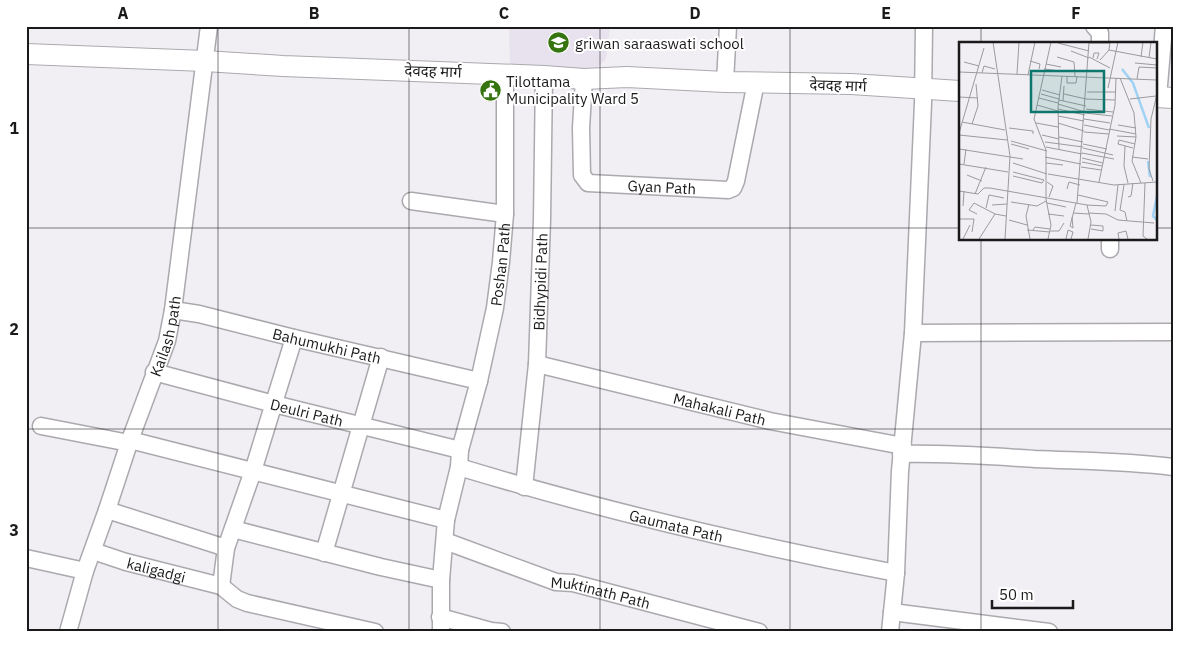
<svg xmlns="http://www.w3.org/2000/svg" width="1199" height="658" viewBox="0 0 1199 658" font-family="'IBM Plex Sans','Noto Sans Devanagari',sans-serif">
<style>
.built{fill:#e7e2ed}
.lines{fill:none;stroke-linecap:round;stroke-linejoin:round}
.minor-casing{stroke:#aba9ae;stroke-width:19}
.major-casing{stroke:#aba9ae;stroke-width:22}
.minor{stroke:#fff;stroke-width:16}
.major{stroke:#fff;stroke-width:20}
.grid{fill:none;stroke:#1a1a1b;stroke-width:1;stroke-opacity:0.55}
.labels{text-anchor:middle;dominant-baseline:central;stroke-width:4;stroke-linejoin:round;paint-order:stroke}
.poi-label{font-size:15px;fill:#1a1a1b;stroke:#fff;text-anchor:start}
.street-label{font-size:15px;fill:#1a1a1b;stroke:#fff}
.inset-river{fill:none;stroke:#9fd2f5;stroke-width:2.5}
.inset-road{fill:none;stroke:#9b9a9d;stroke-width:1}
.view{fill:#0f766e;fill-opacity:0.15;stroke:#0f766e;stroke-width:2.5}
.inset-edge{fill:none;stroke:#1a1a1b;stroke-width:2.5}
.neatline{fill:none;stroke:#1a1a1b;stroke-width:2}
.grid-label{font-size:16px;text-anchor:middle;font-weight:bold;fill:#1a1a1b}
</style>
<rect width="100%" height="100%" fill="#f1eff4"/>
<path class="built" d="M509,26H610L606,59L594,71L510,67Z"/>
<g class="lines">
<defs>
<g id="minor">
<path d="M1094,26L1100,33V44"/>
<path id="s1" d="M584,79L581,128L582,175L588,183L728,190L733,188L736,181L756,82"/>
<path d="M725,82L728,26"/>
<path d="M1158,97L1164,26"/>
<path d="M411,201L505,214"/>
<path d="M1110,249V239"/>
<path id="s2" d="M173,310L199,314L294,338L479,381"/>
<path d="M913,333L1173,332"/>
<path id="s3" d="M537,364L770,421L903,446"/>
<path id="s4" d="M154,372L274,404L460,450"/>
<path d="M41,426L129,443"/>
<path d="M130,440L446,520"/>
<path d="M901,454C946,453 990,456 1035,459C1081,461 1127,461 1173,467"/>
<path id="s5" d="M459,467C601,510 750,545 896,573"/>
<path id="s6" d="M524,487L537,364L542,220L544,76"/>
<path d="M107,510L226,548"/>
<path d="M233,529L381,567L441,580"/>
<path id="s7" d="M445,541L556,582L573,583L759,632"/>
<path id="s8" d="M93,551L126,562L221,586L237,599L247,603L375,632"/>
<path d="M324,553L381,357"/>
<path d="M26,558L85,571"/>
<path d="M221,586L226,548L253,471L294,338"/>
<path d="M892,612L1049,632"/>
<path d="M440,617L491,631L502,632"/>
<path id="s9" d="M68,632L85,571L107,510L130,440L167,341L173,310L209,26"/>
<path id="s10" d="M441,632V580L446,520L459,467L460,450L479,381L495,308L501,262L505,214V74"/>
<path d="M890,632L896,573L900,471L913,333L923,103L924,26"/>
</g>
<path id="major" d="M26,54L205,61L283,66L544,76L584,79L627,77L725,82L851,84L960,91
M1155,97L1173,98"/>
</defs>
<use href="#minor" class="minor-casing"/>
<use href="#major" class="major-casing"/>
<use href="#minor" class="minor"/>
<use href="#major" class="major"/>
</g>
<path class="grid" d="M218,26V632M409,26V632M600,26V632M790,26V632M981,26V44M26,228H960M1155,228H1173M981,239V632M26,429H1173"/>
<defs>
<symbol id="school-disc" viewBox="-11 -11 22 22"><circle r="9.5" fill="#35740e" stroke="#fff"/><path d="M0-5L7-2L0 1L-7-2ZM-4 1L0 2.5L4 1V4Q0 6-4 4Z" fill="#fff"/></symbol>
<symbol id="civic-disc" viewBox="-11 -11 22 22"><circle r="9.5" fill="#35740e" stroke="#fff"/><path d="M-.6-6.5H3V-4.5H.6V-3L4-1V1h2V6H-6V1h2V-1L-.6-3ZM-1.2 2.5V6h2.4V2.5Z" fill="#fff"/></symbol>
</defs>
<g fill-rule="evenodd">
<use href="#school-disc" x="546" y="30" width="25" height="25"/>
<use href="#civic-disc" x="478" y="78" width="25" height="25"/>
</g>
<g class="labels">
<g class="poi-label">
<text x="575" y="43">griwan saraaswati school</text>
<text x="506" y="81">Tilottama<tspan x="506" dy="17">Municipality Ward 5</tspan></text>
</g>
<g class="street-label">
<text transform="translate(433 71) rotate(2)">देवदह मार्ग</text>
<text transform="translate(838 85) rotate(2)">देवदह मार्ग</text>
<text stroke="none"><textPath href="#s1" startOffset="180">Gyan Path</textPath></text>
<text stroke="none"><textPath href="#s10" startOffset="374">Poshan Path</textPath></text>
<text stroke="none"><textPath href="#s6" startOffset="206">Bidhypidi Path</textPath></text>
<text stroke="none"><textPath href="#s9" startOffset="312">Kailash path</textPath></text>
<text stroke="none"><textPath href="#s2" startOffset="158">Bahumukhi Path</textPath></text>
<text stroke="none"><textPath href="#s3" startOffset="188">Mahakali Path</textPath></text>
<text stroke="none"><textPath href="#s4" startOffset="158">Deulri Path</textPath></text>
<text stroke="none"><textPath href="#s5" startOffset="225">Gaumata Path</textPath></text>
<text stroke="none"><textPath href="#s8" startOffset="66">kaligadgi</textPath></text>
<text stroke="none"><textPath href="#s7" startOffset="164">Muktinath Path</textPath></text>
</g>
</g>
<g transform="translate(959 42)">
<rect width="198" height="198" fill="#f1eff4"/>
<path class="inset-river" d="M163,27L174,41L190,86M189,119L191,135M198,154L194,174L198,178"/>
<path class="inset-road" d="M34,0L51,114L46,197M99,1L130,9M130,1H151M150,8L198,17M112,9L130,16M98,15L115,20L116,34M130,15L151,26M182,15L184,0M134,16L135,11H140L138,17M190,16L192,0M141,18L150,8L151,0M71,19L81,22L80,27M5,20L20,24M176,21L198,23M87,22L102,25M85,27L101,29M0,30L198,38M23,31L25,24L36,27M58,32L60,0M69,33L76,0M108,34V41H117L118,34M161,36L175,71L177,95L173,119L182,141M178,37L180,25L198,26M149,46L159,0M83,48L101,53M128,50H156M82,52L100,57M105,52L127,57M0,55L19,56M80,56L99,61M127,57L156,58M171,57L197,54M100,58L127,64M104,59L105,44M99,62L126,70M78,63L99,69M99,67L126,73M127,67L154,70M126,71L153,74M99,74L125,79M125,77L151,81M3,80L46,88M77,81L99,85M99,81L125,89M13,82L19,64L17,42M125,83L150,88M159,83L177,86M50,86L74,89V92M150,87L177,92M125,90L150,92M0,91L25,6M0,93L48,98M83,93L100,97M158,94L177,95M100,95L124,100M160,98L159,102L174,106M160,98L176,102M52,99L88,109M86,100L124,105M52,102L70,107M124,102L148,107M166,104L165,124L169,141M87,105L123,112M124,106L154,113M0,107L64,117M100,107L99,65L103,34M123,111L155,117M86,115L122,122M173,115L189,117M123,116L144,121M123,120L143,124M54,121L88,132M87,121L104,123M0,122L49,130M5,122L7,107M122,125L142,128M89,132L155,143L198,140M8,133L23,139M54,134L83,141L85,138L54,130M194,139L190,127L192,77L198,52M88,140L94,144L90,155M140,140L156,63L157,36M186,141L184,194L188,197M165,143L161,168L166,170L168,179M108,147L110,140L121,143M0,149L19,152L25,146H31L128,163L147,164L149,160L119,153M16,152L27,125M169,155L172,154L174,141M52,160L78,164L87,159M88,161L107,165M118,161L130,0M70,162L67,174L71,197M33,163L48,162M128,163L132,180L129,197M4,164L5,149M27,166L30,153L45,156M156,169L159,143M114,171L130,172M130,171L147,172L159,178L195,181M18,172L10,168L15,161L36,172M89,172L105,174M113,175L114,186L111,184L117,161M0,177H15L13,190M50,178L68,183M132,187L144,189V184L132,183M68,188L91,190M74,188L76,185L91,187M91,189H100L105,181M4,197L11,183M20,197L36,172L47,174M89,197L92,183L87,157V108L75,77L92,0M107,197L109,188L114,190L112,197M160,197L159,191L167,189L169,197"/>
<path class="view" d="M72,29H145V70H72Z"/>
<rect width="198" height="198" class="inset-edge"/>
</g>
<rect width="1199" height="658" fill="none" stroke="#ffffff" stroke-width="55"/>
<path d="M992 600v8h81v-8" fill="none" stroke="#1a1a1b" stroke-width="2.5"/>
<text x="999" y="600" font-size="15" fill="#1a1a1b" stroke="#ffffff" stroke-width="4" paint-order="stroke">50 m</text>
<rect x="28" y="28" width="1144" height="602" class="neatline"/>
<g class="grid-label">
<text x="123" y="19">A</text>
<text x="314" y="19">B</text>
<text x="504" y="19">C</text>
<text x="695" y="19">D</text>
<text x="886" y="19">E</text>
<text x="1076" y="19">F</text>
<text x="14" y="134">1</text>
<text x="14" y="335">2</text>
<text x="14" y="536">3</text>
</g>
</svg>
